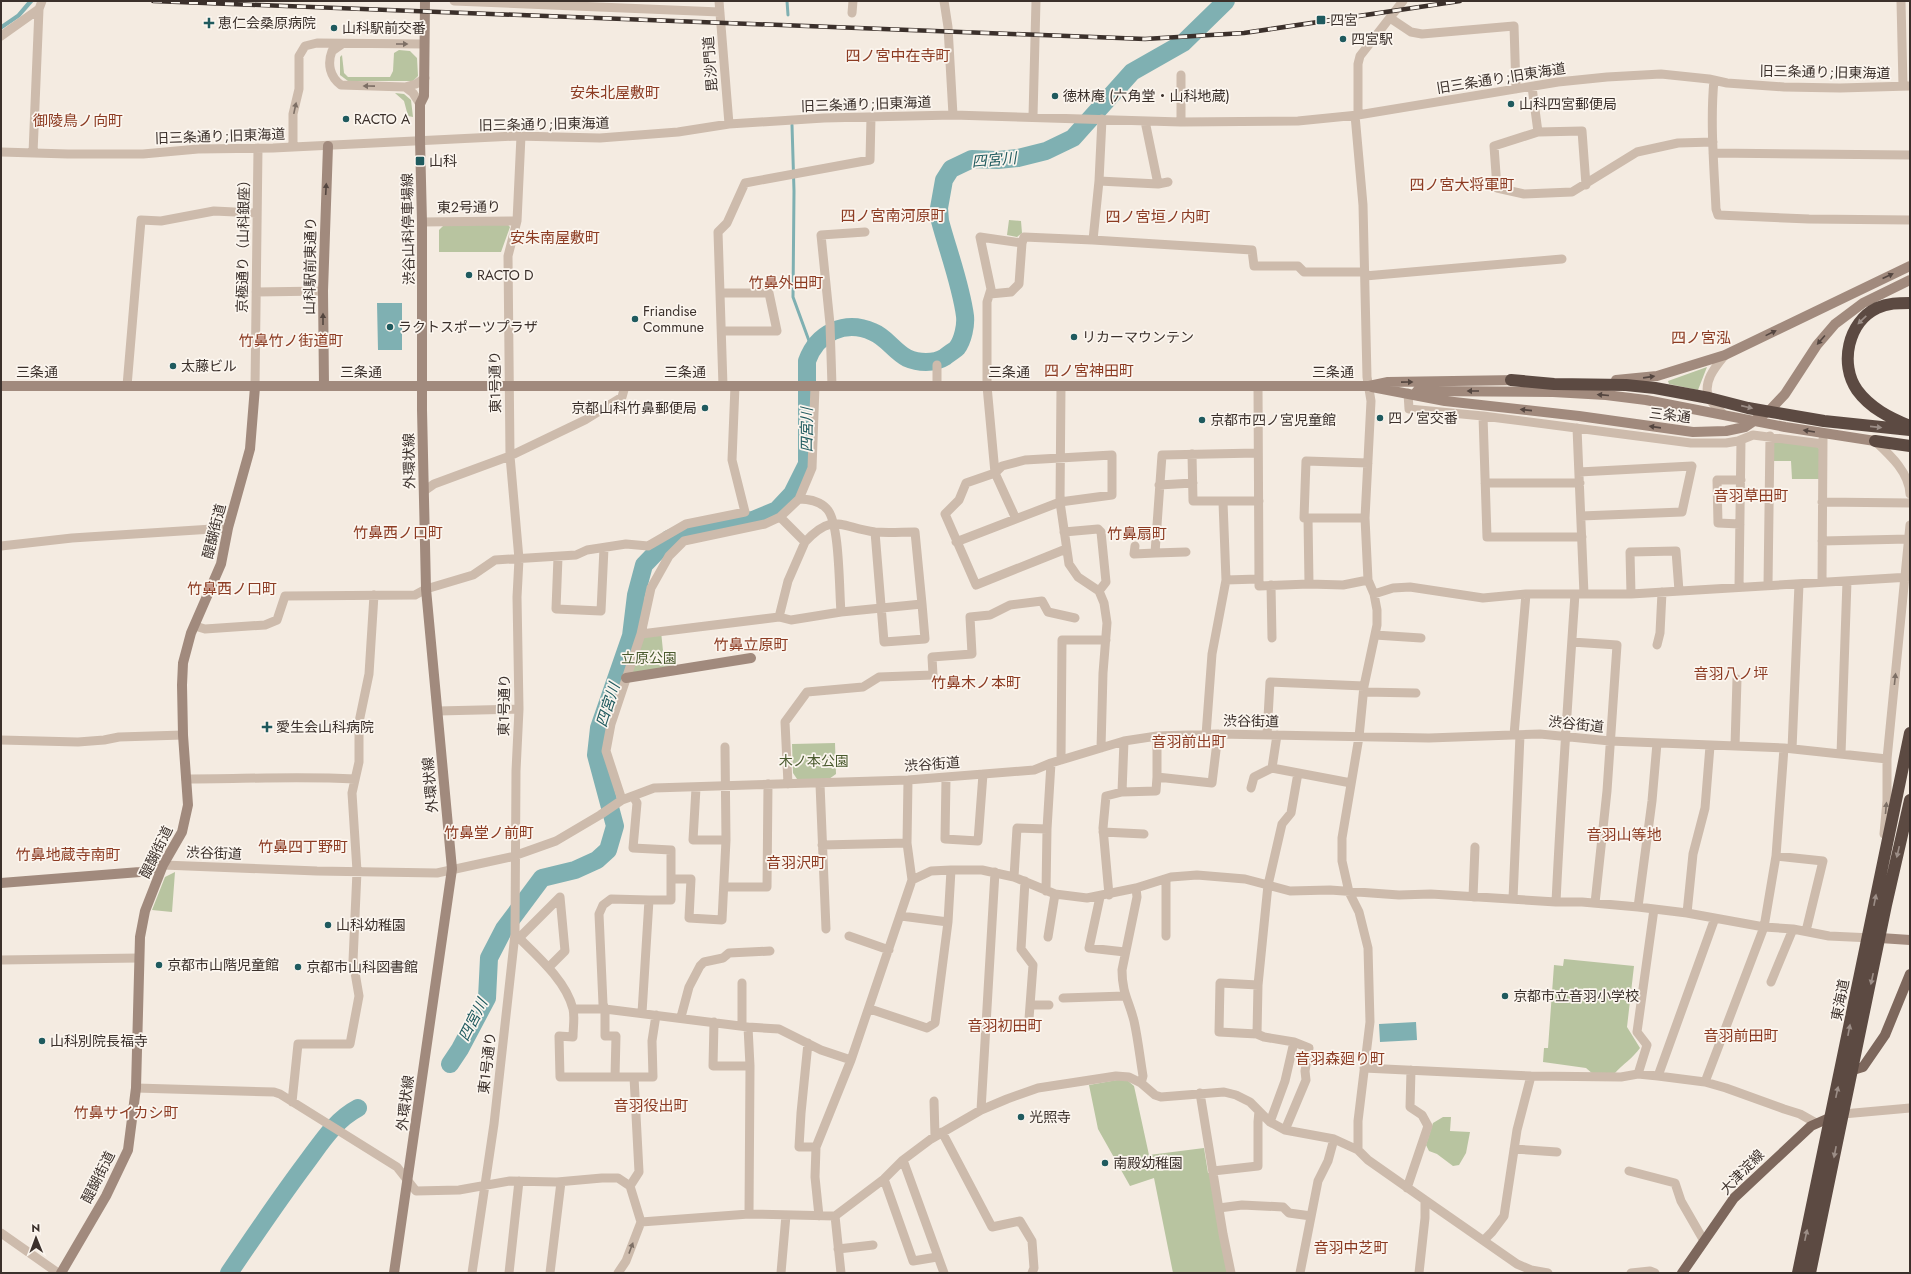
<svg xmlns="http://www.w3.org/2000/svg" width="1911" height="1274" viewBox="0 0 1911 1274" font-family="Jost,'Noto Sans JP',sans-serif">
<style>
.green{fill:#b8c4a0}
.water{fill:#7fb0b2}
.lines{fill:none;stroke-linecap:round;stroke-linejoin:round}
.stream{stroke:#7fb0b2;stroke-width:3}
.river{stroke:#7fb0b2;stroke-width:18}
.street{stroke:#cdbbac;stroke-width:9}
.secondary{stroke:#a18a7d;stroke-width:10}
.primary{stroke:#7d675c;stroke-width:10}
.highway{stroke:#5c4a42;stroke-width:12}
.rail-casing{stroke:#3b302b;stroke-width:4.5}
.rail{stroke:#fbf5ee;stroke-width:3;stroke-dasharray:9;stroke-linecap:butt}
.oneway{fill:#7d6f65}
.oneway2{fill:#544640}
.oneway3{fill:#9c8e87}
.poi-dot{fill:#1f5a5e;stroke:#fbf5ee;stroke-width:1.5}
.labels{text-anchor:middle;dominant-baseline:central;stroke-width:3.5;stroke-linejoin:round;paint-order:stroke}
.poi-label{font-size:14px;fill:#3b302b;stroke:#fbf5ee;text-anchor:start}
.street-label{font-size:14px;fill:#3b302b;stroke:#fbf5ee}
.park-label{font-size:14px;fill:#4a5a2e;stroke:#fbf5ee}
.neighbourhood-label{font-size:15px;fill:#8c3b22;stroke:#fbf5ee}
.water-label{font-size:15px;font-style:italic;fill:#1f5a5e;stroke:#fbf5ee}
</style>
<rect width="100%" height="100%" fill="#f4ebe1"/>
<path class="green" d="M399,50L410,51L417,58L418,76L413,81H348L340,75V57L342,55L344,73L348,77H390L393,71L394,53Z
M395,93L404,94L411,100L413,117L408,116L404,101Z
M1009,220L1021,221L1022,233L1017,237L1007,235Z
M507,224L510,227L501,252H439V230L443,226Z
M1707,367L1698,390L1669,384L1668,381Z
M1774,442L1816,445L1821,451L1819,479H1792L1791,461H1774Z
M661,631L663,651L666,653H675L678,669L626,678L641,634Z
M835,743L836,774L829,779H797L793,773L792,744Z
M175,872L172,912L152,910L165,877Z
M1564,959L1634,966L1627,1027L1640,1048C1633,1058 1623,1064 1615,1073L1593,1074L1586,1068L1543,1062L1544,1048H1548L1554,965L1563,966Z
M1117,1080H1127L1134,1086L1149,1155L1204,1148L1208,1173H1211L1228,1273H1173L1154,1178L1130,1186L1098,1129L1089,1085Z
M1443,1117H1451L1450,1131L1470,1132L1466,1153L1459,1165L1453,1166L1437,1154L1429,1151L1426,1145L1433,1123Z"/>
<path class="water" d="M28,1H34L20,17L1,30V25L17,14Z
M377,303H402V350H378Z
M1416,1022L1417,1040L1380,1042L1379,1024Z"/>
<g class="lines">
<path class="stream" d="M787,1L788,15
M792,125L794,191L793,297L812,349"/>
<path class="river" d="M450,1064L460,1049L487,998L489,958L504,929L542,878L575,870L597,860L608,850L615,826L596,755L599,728L631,636L636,595L644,565L669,539L689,530L753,520L777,510L792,494L807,464V361C817,333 845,319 873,332C886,337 894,351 907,358C918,363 934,364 945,357C948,354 954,351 957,348C963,340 966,325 965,316C961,285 948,251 940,221L939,208L944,180L951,169L972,159L998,160L1018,158L1046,151L1073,138L1132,72L1183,43L1226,1
M229,1273C254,1236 279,1199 306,1163C321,1143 335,1120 358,1108"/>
<path class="street" d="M454,1L720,12
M719,1L729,124
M944,1L948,27L953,115
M1901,1L1903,86
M852,13L853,1
M1390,18L1411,32L1422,34L1514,26L1516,89
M1,36L39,9L42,1
M342,44L332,51C327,64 330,77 341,85L405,87L416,84L425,78
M1181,75V122
M1714,80C1710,122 1714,166 1716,209L1718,215L1809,219L1910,220
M405,87L413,93L420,104
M1532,87L1538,132L1494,146L1497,188L1524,194L1572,192L1637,152L1678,143L1713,142
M1355,115L1363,205L1367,377L1371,401L1365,518L1368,580L1374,594L1377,610V625L1364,686L1359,737L1342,838V861L1349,892L1359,912L1368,948L1370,1022L1358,1121V1150L1368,1160L1425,1200V1218L1419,1273
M1358,115V64L1360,56L1403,1
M1033,116L1036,1
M1102,119L1099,181L1093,240L1252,250L1254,266H1298L1304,272H1365
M1145,121L1158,184
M1538,132L1582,131L1586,185
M293,147V114L299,89V56L305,46L317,43L424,44
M1,152L68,154H143L198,149L273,148L516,136L600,138L678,132L729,124L824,118L953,115L1181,122L1298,121L1358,115L1558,82L1607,77L1661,74L1709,79L1727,83L1784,87L1840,88L1910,86
M33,153L39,9
M1713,153L1910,155
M1099,181L1158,184L1168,182
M422,222L517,221
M1022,243L1024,237L1093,240
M1365,276L1562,259
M256,292L323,291
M720,293H769L777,331H723
M990,294L1011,292L1019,284L1022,243L980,237L991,289L987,302V386L995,473L1016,519
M937,365V386
M127,386L141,220L161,221L214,211L257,213
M723,386L718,232L727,223L745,183L870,160L871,117
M832,386L830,324L821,235L865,232
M1061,386L1060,502L1069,564L1078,577L1099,591L1104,603L1107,623L1103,673L1101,748
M1258,386L1259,586L1309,584
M255,387L258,148
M1408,393L1409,409L1483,416L1691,443H1726L1738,441L1753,435L1823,444
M1724,415C1720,410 1712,404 1709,398C1702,382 1716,366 1725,355
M1483,416L1487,537H1582
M1577,428L1584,594
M1875,441C1890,455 1909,472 1910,494
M1192,454L1193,501H1259
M1579,472L1692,466L1682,512L1581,516
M1485,483H1580
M1159,485L1193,483
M424,491L434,484L510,456L585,420L622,397L625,386
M799,499C809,499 820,501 827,509C840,523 839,590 841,612
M1822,502L1910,503
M1308,518L1309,584L1343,585L1368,580
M1365,518H1304L1306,461L1368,463
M1740,524L1718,523L1717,480H1741
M875,532L884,642L925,639L922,604
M1064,532L1098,529L1101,532L1106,582L1099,591
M1822,541L1909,539
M956,542L1060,502L1112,495V455L1025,460L1002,466L995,473L966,483L959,500L945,514L976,585L1066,549
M1,546L72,538L228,528
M1135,546L1134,554L1155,553
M1186,552L1155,553L1162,455L1257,453
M558,557L556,609L601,611L604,548
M1226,580L1258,579
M1822,582L1823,439
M1271,585L1272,638
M1768,585L1770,436
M1739,587L1741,440
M1374,594L1393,588L1410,587L1483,598L1526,594H1631L1910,577
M1631,594L1630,552L1676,551L1679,591
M779,617L788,581L805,542
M195,626L205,629L265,625L277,620L285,596L415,595L426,589L473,575L495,560L576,555L587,550L626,544L648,546L686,524L745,512L732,460L735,386
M641,634L779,617L791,620L841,612L922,604L915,532C902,532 888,533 875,532C840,527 833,512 805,542L780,517
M1375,635L1421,638
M1572,642L1617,645L1607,791L1595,903
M1657,645L1660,633L1662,592
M1364,692L1416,693
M438,711L519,709
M1206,735L1212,654L1226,580L1223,502
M1267,735L1270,682L1364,686
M1277,735L1272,768L1351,783
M1514,735L1526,594
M1157,736V777L1212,783L1218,734
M1,740L78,742L104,740L119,737L183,735
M1735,746L1737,679
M1792,749L1799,584
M1841,754L1847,581
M1061,760L1062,640H1106
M946,778L945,839L978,841L983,774
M186,779C242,779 299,776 355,779
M788,784L785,722L807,692L863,687L879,677L933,675L932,657L972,654L970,617L990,615L1010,605L1042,601L1048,612L1075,618
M820,784L826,929
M696,788L693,840H726
M1251,788L1254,777L1272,768
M1122,792L1124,741
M633,796L637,803L633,848L671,850V900H649L642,1013
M622,800L606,751L611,724L641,634L651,588L669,556L684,541L765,524L780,517L799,499L812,468L815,386
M1103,832L1144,834
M1884,834L1887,801V759L1910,525
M822,845L907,843
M1776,856L1823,861L1806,931
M163,865L317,871L437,873L511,857L556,841L600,815L622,800L654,788L908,780L1034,770L1051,763L1124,741L1157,736L1218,734L1429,738L1540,734L1610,741L1784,748L1887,759
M1014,877L1017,828L1047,829
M672,879H691L689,918L722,920L726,840L725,747
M912,880L931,871L951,870H982L1014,877L1055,894L1087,898L1136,888L1171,877L1197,875L1245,879L1290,891L1330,890L1399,895L1431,894L1556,902H1582L1638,907L1687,913L1764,927L1793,929L1829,936L1872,938
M1025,881L1021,949L1033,965L1029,1019
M724,887H767L768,784
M1136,888L1137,897L1122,970C1122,993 1129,1001 1134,1021C1138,1039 1140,1058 1143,1076L1141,1083
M1046,891L1047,829L1051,763
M1109,895L1103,828L1106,796L1122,792L1156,791L1157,777
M1100,897L1089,948L1125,952
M1473,897L1475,847
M1513,899L1520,735
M1556,902C1561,799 1568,697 1575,594
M1638,907L1652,801L1657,743
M1687,913L1693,854L1705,808L1710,746
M901,916L948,922
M515,934C535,954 566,980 573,1009C575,1017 573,1028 573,1037L559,1036L560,1077H653L652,1041L656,1015
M849,936L889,950
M1166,936V879
M1048,937L1055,894
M519,938L560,897L565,951L549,967
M1,960L139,958
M1771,982L1793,929
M742,983V1026
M1258,985L1220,983L1219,1032L1257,1034L1264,1037L1294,1042L1309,1048L1305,1071L1306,1080L1285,1130
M1063,998L1125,996
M1030,1005H1049
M573,1009H605L748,1027L779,1029L821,1050L851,1060
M870,1009L927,1028L935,1023L948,922L951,870
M681,1017L689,987L700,966L704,962L723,958L729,953L770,951
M714,1022L713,1066H750
M748,1027L750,1066L749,1214
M1257,1034L1258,985L1268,885L1282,824L1291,813L1298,773
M808,1043L801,1113L799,1147H816
M1364,1068L1531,1076L1621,1077L1638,1074L1658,1076L1705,1082L1726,1088L1784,1109L1800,1114L1816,1123
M1638,1074L1647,1045L1637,1032L1654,909
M1658,1076L1715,918
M615,1077L616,1036H605V1009L603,1004L599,914L603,905L611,899L649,900
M1705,1082L1764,927L1776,856L1784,748
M136,1088L274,1092L280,1094L397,1167L416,1191L459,1190L510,1181L557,1182L602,1178H618L630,1186L641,1222L749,1214L835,1216L841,1273
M1200,1093L1223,1234L1231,1273
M934,1101L935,1136
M292,1102L298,1044H350L359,996L353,961L357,871L352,793L359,762V722L369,674L374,595
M981,1110L995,872
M1843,1114L1910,1108
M1270,1122L1285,1081L1294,1042
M942,1132L992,1227L1020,1221L1032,1241L1034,1268L1032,1273
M1514,1149L1557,1152
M903,1160L944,1273
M1213,1171L1258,1166V1122L1259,1111
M1629,1171L1675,1183L1681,1201L1704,1241
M884,1179L913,1261L937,1257
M630,1186L639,1172L634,1077
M1407,1188L1428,1126L1422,1115L1410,1107L1411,1070
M1425,1200L1517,1264L1531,1270L1548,1273
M1219,1208L1242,1205L1283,1207L1289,1213L1311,1216
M819,1216L815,1177L816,1147L851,1060L912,880L907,843L908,780
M835,1216L884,1179L903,1160L931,1139L981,1110L1007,1099L1038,1088L1116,1076L1129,1077L1141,1083L1155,1095L1161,1097L1224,1092L1236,1095L1250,1102L1270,1122L1285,1130L1334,1139L1358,1150
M1,1233L58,1273
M1484,1240L1492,1232L1504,1216L1517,1130L1531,1076
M838,1249L873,1245
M472,1273L494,1124L515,934L516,771L519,709L517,597L519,559L510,456L508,256L517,221L521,136
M509,1273L519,1181
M550,1273L561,1182
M618,1273L626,1261L641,1222
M781,1273L786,1215
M1300,1273L1318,1181L1328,1161L1334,1139
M1631,1273L1650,1271L1655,1273"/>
<path class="secondary" d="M1616,380L1657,376L1725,355L1910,266
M1,386H1369L1388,382L1518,380
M324,386L323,291L328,146
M1372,387L1445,401L1579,416L1693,432L1726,431L1745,427L1770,410L1785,394L1817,345L1835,324L1863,303L1910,280
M1417,391L1553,392L1606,395L1646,400L1785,427L1875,441
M626,678L751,658
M1,883L140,872L163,865
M1880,938L1910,940
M61,1273L106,1196L128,1150L136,1088L140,937L145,911L163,865L182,832L188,805L183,735L182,685L183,663L191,633L221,564L228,528L250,449L255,387
M394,1273L452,869L426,589L422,410V222L420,140V104L424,96L425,1"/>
<path class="primary" d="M1846,1069L1853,1070L1863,1067L1885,1035L1910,974
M1682,1273L1734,1198L1811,1126L1836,1115"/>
<path class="highway" d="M1910,303C1898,303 1888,303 1877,308C1848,322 1839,364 1857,390C1870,408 1890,418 1910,426
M1511,380L1554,384L1626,385L1655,388L1709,398L1748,408L1824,421L1910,430
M1875,441L1910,446
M1798,1273L1910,733
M1810,1273L1886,905L1910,800"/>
<defs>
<path id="rail" d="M153,1L1145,39L1244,33L1460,1"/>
</defs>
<use href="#rail" class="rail-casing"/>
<use href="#rail" class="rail"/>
</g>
<defs><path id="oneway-solid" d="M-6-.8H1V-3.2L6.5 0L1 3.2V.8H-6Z"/></defs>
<g class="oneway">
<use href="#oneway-solid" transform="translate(402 44)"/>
<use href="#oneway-solid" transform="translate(369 86) rotate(-179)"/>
<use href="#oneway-solid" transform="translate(295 108) rotate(-78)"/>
<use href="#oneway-solid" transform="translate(1895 679) rotate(-84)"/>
<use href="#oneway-solid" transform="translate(1886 808) rotate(-85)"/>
<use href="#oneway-solid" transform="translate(631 1248) rotate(-70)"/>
</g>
<g class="oneway2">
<use href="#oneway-solid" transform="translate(326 189) rotate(-87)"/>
<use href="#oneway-solid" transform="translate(1888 276) rotate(-25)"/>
<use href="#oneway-solid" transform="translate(323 319) rotate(-90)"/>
<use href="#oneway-solid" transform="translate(1771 333) rotate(-26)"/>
<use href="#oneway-solid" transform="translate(1821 340) rotate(131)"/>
<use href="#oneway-solid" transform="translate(1649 377) rotate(-8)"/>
<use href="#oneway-solid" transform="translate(1407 382) rotate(-1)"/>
<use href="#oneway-solid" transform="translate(1473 391) rotate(-180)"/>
<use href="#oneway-solid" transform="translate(1603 395) rotate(-175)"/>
<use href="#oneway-solid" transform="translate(1526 410) rotate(-174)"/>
<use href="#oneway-solid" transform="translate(1655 427) rotate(-172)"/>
<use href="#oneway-solid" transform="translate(1809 431) rotate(-171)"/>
</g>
<g class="oneway3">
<use href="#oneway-solid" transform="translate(1862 320) rotate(136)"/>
<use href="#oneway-solid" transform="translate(1747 407) rotate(13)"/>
<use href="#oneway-solid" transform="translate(1876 427) rotate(6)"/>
<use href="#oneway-solid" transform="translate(1898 852) rotate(103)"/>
<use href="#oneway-solid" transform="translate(1875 900) rotate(-79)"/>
<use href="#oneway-solid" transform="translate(1872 979) rotate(102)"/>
<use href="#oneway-solid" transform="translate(1849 1030) rotate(-79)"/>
<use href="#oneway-solid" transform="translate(1837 1092) rotate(-78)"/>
<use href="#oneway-solid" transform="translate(1835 1152) rotate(101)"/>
<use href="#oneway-solid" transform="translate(1806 1235) rotate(-78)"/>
</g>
<g class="poi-dot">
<rect x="1316" y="15" width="10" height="10" rx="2"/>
<path d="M207 17h4v4h4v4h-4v4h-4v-4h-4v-4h4z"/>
<circle cx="334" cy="28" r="4"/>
<circle cx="1343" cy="39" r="4"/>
<circle cx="1055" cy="96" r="4"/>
<circle cx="1511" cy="104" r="4"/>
<circle cx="346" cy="119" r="4"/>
<rect x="415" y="156" width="10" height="10" rx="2"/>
<circle cx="469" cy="275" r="4"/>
<circle cx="635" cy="319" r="4"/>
<circle cx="390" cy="327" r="4"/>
<circle cx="1074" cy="337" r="4"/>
<circle cx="173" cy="366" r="4"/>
<circle cx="705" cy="408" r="4"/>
<circle cx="1380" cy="418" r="4"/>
<circle cx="1202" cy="420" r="4"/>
<path d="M265 721h4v4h4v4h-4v4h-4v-4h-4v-4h4z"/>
<circle cx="328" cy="925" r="4"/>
<circle cx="159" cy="965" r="4"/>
<circle cx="298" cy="967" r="4"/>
<circle cx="1505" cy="996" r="4"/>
<circle cx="42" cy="1041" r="4"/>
<circle cx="1021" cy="1117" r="4"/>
<circle cx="1105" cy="1163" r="4"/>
</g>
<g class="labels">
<g class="poi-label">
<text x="1330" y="20">四宮</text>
<text x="218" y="23">恵仁会桑原病院</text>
<text x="342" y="28">山科駅前交番</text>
<text x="1351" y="39">四宮駅</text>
<text x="1063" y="96">徳林庵 (六角堂・山科地蔵)</text>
<text x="1519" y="104">山科四宮郵便局</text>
<text x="354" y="119">RACTO A</text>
<text x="429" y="161">山科</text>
<text x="477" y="275">RACTO D</text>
<text x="643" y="311">Friandise<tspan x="643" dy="16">Commune</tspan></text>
<text x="398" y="327">ラクトスポーツプラザ</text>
<text x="1082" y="337">リカーマウンテン</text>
<text x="181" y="366">太藤ビル</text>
<text x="697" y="408" text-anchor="end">京都山科竹鼻郵便局</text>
<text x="1388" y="418">四ノ宮交番</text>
<text x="1210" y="420">京都市四ノ宮児童館</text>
<text x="276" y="727">愛生会山科病院</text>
<text x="336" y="925">山科幼稚園</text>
<text x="167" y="965">京都市山階児童館</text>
<text x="306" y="967">京都市山科図書館</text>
<text x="1513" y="996">京都市立音羽小学校</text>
<text x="50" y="1041">山科別院長福寺</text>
<text x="1029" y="1117">光照寺</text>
<text x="1113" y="1163">南殿幼稚園</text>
</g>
<g class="street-label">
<text transform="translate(710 64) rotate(-94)">毘沙門道</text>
<text transform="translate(1825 72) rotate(1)">旧三条通り;旧東海道</text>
<text transform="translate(1501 78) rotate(-9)">旧三条通り;旧東海道</text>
<text transform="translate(866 104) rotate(-2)">旧三条通り;旧東海道</text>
<text transform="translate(544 124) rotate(-1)">旧三条通り;旧東海道</text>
<text transform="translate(220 136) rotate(-2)">旧三条通り;旧東海道</text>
<text transform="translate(469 207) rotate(-1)">東2号通り</text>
<text transform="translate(408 229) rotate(-91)">渋谷山科停車場線</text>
<text transform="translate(243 243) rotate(-89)">京極通り（山科銀座）</text>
<text transform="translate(310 266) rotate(-89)">山科駅前東通り</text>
<text x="37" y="372">三条通</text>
<text x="361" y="372">三条通</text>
<text x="685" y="372">三条通</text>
<text x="1009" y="372">三条通</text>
<text x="1333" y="372">三条通</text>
<text transform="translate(495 382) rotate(-91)">東1号通り</text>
<text transform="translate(1670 415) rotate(7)">三条通</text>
<text transform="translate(409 461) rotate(-91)">外環状線</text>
<text transform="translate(214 531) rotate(-76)">醍醐街道</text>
<text transform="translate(504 705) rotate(-89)">東1号通り</text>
<text transform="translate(1251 721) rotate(1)">渋谷街道</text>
<text transform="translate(1576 724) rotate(6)">渋谷街道</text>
<text transform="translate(932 764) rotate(-4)">渋谷街道</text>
<text transform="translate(430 785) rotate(-95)">外環状線</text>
<text transform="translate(156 852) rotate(-64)">醍醐街道</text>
<text transform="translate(214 853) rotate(2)">渋谷街道</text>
<text transform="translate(1840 1000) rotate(-79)">東海道</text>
<text transform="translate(487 1063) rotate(-83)">東1号通り</text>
<text transform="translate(405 1103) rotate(-83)">外環状線</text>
<text transform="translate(1742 1172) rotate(-46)">大津淀線</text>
<text transform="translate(98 1177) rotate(-63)">醍醐街道</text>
</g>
<g class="park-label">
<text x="649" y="658">立原公園</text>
<text x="814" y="761">木ノ本公園</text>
</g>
<g class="neighbourhood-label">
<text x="898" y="56">四ノ宮中在寺町</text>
<text x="615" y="93">安朱北屋敷町</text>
<text x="78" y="121">御陵鳥ノ向町</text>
<text x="1462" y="185">四ノ宮大将軍町</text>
<text x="893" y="216">四ノ宮南河原町</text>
<text x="1158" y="217">四ノ宮垣ノ内町</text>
<text x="555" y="238">安朱南屋敷町</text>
<text x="786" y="283">竹鼻外田町</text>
<text x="1701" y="338">四ノ宮泓</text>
<text x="291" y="341">竹鼻竹ノ街道町</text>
<text x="1089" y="371">四ノ宮神田町</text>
<text x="1751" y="496">音羽草田町</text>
<text x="398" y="533">竹鼻西ノ口町</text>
<text x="1137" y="534">竹鼻扇町</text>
<text x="232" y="589">竹鼻西ノ口町</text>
<text x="751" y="645">竹鼻立原町</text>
<text x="1731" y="674">音羽八ノ坪</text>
<text x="976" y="683">竹鼻木ノ本町</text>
<text x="1189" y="742">音羽前出町</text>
<text x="489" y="833">竹鼻堂ノ前町</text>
<text x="1624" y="835">音羽山等地</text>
<text x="303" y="847">竹鼻四丁野町</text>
<text x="68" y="855">竹鼻地蔵寺南町</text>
<text x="796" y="863">音羽沢町</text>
<text x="1005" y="1026">音羽初田町</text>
<text x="1741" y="1036">音羽前田町</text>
<text x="1340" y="1059">音羽森廻り町</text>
<text x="651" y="1106">音羽役出町</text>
<text x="126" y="1113">竹鼻サイカシ町</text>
<text x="1351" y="1248">音羽中芝町</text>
</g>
<g class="water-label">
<text transform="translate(994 160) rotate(-5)">四宮川</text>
<text transform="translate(807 430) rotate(-90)">四宮川</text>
<text transform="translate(608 705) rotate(-72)">四宮川</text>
<text transform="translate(473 1020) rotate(-63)">四宮川</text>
</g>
</g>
<rect width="1911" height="1274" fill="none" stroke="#3b302b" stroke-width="4"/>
<g transform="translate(36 1238) rotate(359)" stroke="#fbf5ee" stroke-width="3" paint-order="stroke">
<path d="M0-3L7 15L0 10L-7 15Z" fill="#3b302b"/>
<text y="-6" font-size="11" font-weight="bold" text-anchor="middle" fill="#3b302b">N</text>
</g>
</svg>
